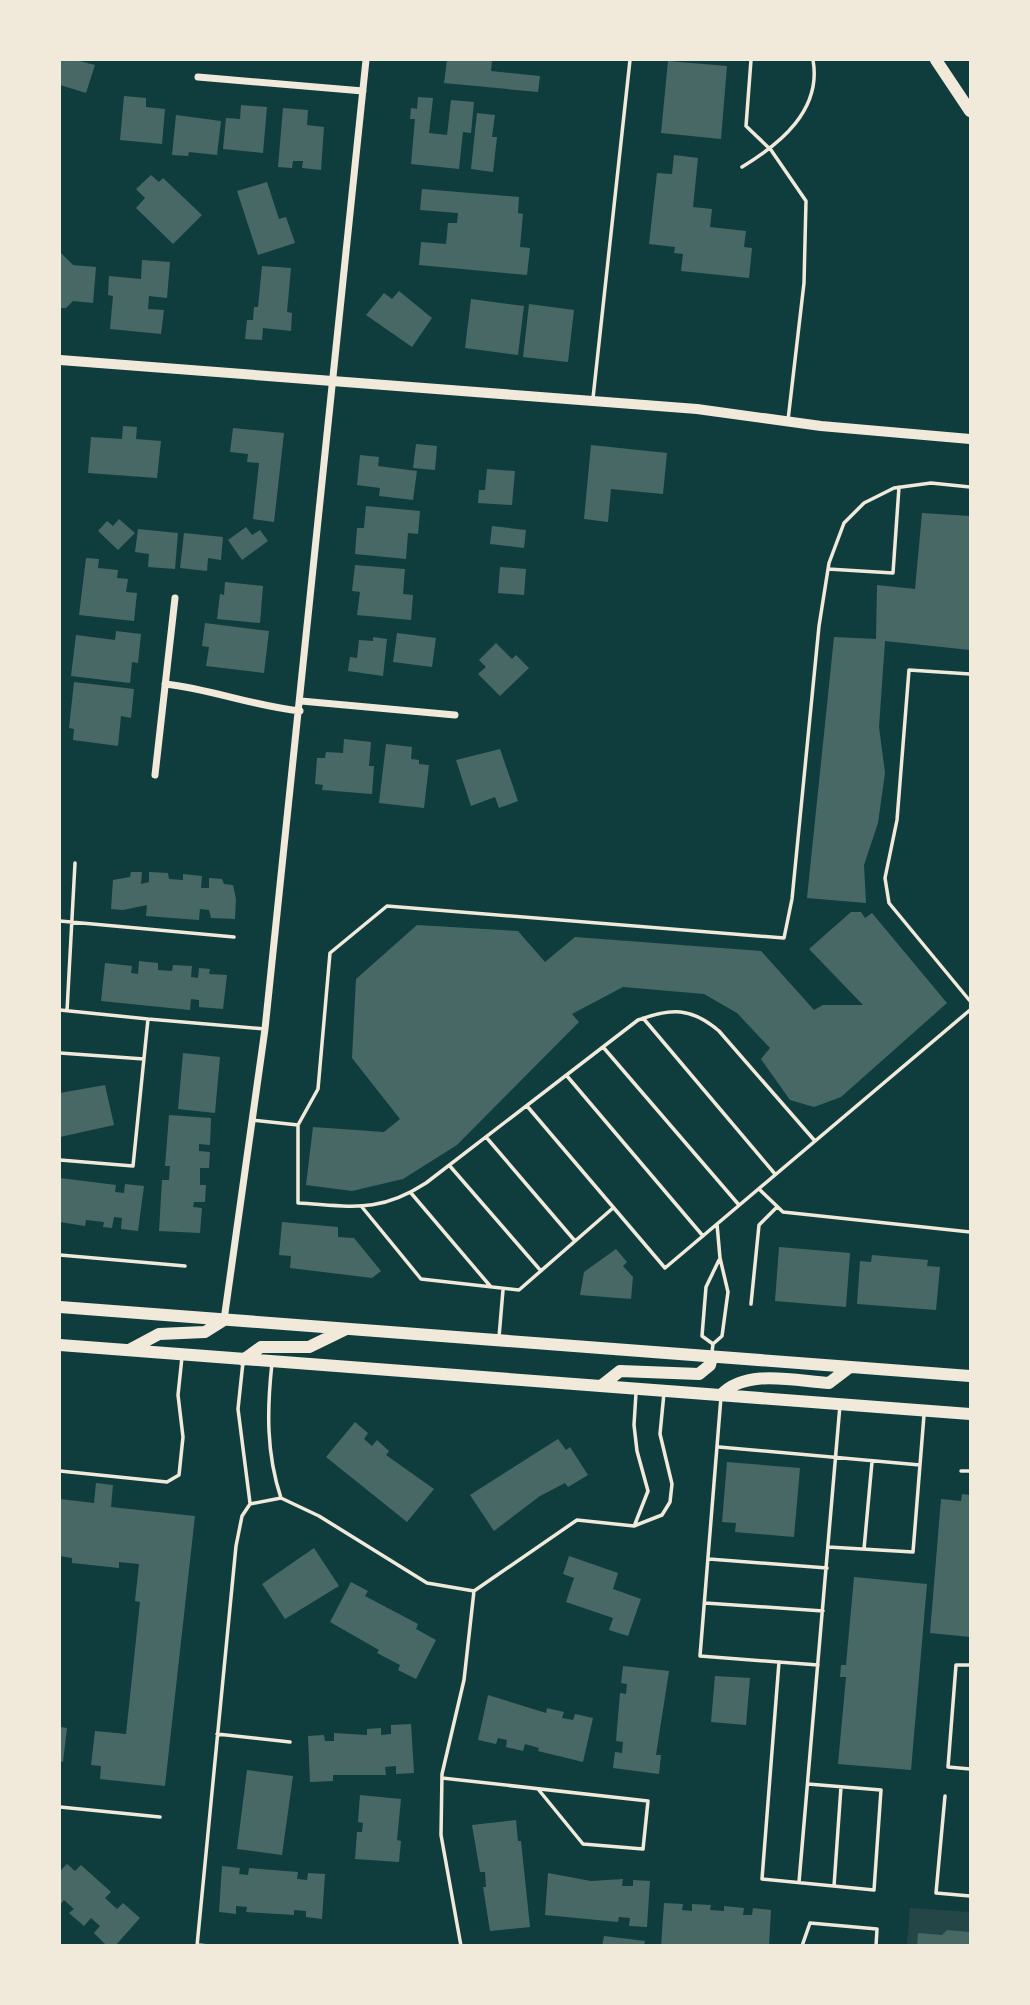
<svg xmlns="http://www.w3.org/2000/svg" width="1030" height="2005" viewBox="0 0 1030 2005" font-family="'Work Sans',sans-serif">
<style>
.green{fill:#244646}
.building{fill:#486865}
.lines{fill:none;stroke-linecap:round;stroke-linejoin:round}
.service{stroke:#f1e9da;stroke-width:3.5}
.minor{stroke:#f1e9da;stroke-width:7}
.tertiary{stroke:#f1e9da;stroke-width:10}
.primary{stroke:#f1e9da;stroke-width:12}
</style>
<rect width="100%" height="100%" fill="#0f3d3e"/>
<path class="green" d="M910,1908L970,1912V1945L907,1946Z"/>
<path class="building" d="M60,60H76L95,65L86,93L60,85Z
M447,60H492L491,71L540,76L538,92L444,83Z
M668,61L727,66L721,139L661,133Z
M124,96L146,98V107L165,109L162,144L120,140Z
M418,97L433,98L429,133L447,135L451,100L474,102L471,133L463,132L459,169L411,164L415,119H410L411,108L417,109Z
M241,105L267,107L263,153L223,149L226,118L240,119Z
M283,108L308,110L307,125L324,127L321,170L302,168L303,161H293L292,168L278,167Z
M477,113L495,115L492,137H497L493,172L471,169Z
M176,115L221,121L217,155L189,152L188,156L172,155Z
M674,155L698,158L693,207L712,209L710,227L746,231L744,247L752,248L749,278L681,271L683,254L674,253L675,247L649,244L657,173L672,174Z
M151,175L159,182L163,178L202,215L173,244L136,208L145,198L136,189Z
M267,182L279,219L286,217L295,243L258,255L237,191Z
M422,189L519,197L518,213L523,214L520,247L530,248L527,275L419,265L421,242L446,244L448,223H457L458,213L420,210Z
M60,252L73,265L96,267L93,303L73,301L66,308H60Z
M142,260L170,262L167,298L149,296L148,309L164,310L161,334L110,329L113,296L108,295L109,276L141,279Z
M262,266L291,268L287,312L292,313L291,331L263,328L262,340L245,339L247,320H253L254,307H258Z
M399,291L432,318L412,347L366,315L384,293L392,299Z
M471,299L524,306L518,355L465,348Z
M529,304L574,310L568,362L523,357Z
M123,426L137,427L136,439L161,441L157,478L88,473L91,437L122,439Z
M233,428L284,433L274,522L253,519L259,463L247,462L248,454L230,452Z
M416,444L437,446L435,470L413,468Z
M591,445L667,453L663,494L611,489L608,522L584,519Z
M360,455L379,457L378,466L417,471L413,500L379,496L380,488L357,485Z
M487,469L515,471L512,505L478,503L479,490H485Z
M366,506L420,511L418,534L408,533L406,559L355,554L357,528H364Z
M922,513L970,516V650L885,641L879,727L885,773L878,823L864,865L866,903L807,898L834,637L876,639L877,585L915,589Z
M119,519L135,533L118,550L98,531L107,521L113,526Z
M492,526L526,530L524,548L490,544Z
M246,527L252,535L260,530L268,541L242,560L228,540Z
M138,529L178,533L175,569L148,567L149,554L135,552Z
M184,533L223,537L221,560L208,558L207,571L180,568Z
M86,558L99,559L98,568L118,570L117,578L128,579L126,592L137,593L134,621L79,615Z
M355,565L405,569L403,594L413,595L411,620L357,615L360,592L352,591Z
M500,567L526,569L524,595L498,593Z
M225,582L263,586L260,623L217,619L220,594L224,595Z
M205,623L269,631L264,673L206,666L209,647L202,646Z
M116,631L141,634L138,663L132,662L130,683L71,676L76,635L115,640Z
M397,633L436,638L432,667L393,662Z
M373,637L387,639L383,676L348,671L350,657L357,658L359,640L373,641Z
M496,643L512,659L516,655L529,668L500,696L478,674L486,667L479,660Z
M74,682L134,689L131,718L121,716L118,746L73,740L74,729L69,728Z
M344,739L371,742L369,766H374L372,794L322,790L323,785L315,784L317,758H325L326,752L343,753Z
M386,744L412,747L411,759L419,760V764L429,765L424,808L379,803Z
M500,749L518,801L499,808L495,797L471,806L456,760Z
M131,872H142L141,884L149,882V872L168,873L169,879L183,880V874L202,876L201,888H209V878L222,879L224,884L233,885L236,899L235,919L211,918L209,910L200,909L199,920L146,916L147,905L123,910L111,909L113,880L130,877Z
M851,912H861L865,918L872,913L947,1003L841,1097L814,1107L790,1100L761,1059L770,1048L737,1013L704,994L623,987L572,1014L579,1022L457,1145L403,1179L352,1191L306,1185L313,1127L384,1132L400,1119L352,1058L356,979L417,925L518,931L545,962L575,937L761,951L814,1010L823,1005H863L809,949Z
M139,961L158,963V970L172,971L173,965L192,966L191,977L198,978L199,968L210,969L209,974L227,975L223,1009L199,1007V1000L191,999L190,1010L101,1001L105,963L132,966L131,973L138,974Z
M183,1053L220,1057L215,1113L178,1109Z
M105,1085L114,1125L60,1137V1093Z
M169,1115L211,1118L210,1145L199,1144V1151L210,1152L209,1168H200V1185H206L205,1202H194L193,1207L202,1208L200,1233L159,1231L162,1180H169L170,1166H165Z
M60,1178L116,1185L115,1192L124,1193L125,1184L144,1186L138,1231L121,1229L122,1218L114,1217L112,1228L103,1227L104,1222L86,1220L85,1226L60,1222Z
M282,1222L338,1227V1237L354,1238L381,1271L372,1278L290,1268L291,1256L279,1255Z
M779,1247L850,1253L846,1307L775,1301Z
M616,1249L627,1262L623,1266L633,1277L631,1299L580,1295L584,1272Z
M872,1255L928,1260L927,1266L940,1267L936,1310L857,1304L860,1261L871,1262Z
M355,1422L368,1433L364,1439L372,1446L377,1440L389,1451L386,1455L434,1489L407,1522L326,1457Z
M558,1439L566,1450L570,1447L588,1475L568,1487L565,1483L540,1496L494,1531L470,1495Z
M727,1462L800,1468L794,1537L735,1532L736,1523L722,1522Z
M96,1483L113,1485L111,1507L195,1516L165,1786L100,1779L101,1766L91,1765L95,1731L126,1734L140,1602L135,1601L139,1564L119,1562V1568L72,1563V1558L60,1556V1499L94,1503Z
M962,1494L970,1495V1637L930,1633L941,1499L961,1501Z
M314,1548L339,1586L285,1619L262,1584Z
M569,1556L618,1573L613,1589L641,1599L628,1636L609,1630L613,1618L566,1602L574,1578L563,1574Z
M854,1577L927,1584L911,1770L838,1764L846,1677H840L841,1665H846Z
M351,1582L368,1591L365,1596L418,1624L416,1629L436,1640L416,1679L398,1670L400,1665L377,1653L379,1650L330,1622Z
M623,1666L669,1671L656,1755H661L659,1774L613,1768L615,1752L622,1753L623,1742L616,1741L620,1693L626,1694L627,1684L621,1683Z
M715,1676L750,1678L746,1725L711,1722Z
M488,1695L546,1713L547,1708L564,1712L562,1718L573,1720L575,1714L593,1718L583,1762L538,1751L539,1748L525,1744L523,1751L506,1747L507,1740L498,1738L496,1744L478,1740Z
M411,1724L414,1773L396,1774V1766L385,1767L386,1775H333V1781L310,1782L308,1736L324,1735L325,1741H334V1733L367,1735V1729L381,1728V1735L391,1734V1725Z
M60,1727L67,1728L63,1762L60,1761Z
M247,1770L293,1776L282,1855L237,1849Z
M360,1795L401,1799L397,1840L401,1841L399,1862L355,1859L357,1832H362L363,1823L358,1822Z
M516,1820L518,1841H521L530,1927L490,1931L483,1887H486L485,1872H480L472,1825Z
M67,1864L75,1871L81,1865L111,1892L105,1898L117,1909L123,1903L140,1918L115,1946H107L94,1933L100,1926L91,1918L84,1926L69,1913L74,1909L64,1900L60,1905V1871Z
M222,1866L240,1868L239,1874L248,1875L249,1868L298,1872L297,1879L307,1880L308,1873L325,1874L322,1919L306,1917V1911L294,1910V1915L246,1912L247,1907L236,1906V1914L219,1912Z
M548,1873L591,1881L623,1879L622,1886H633V1880L650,1881L647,1927L629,1926L630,1918L619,1917L618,1922L545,1915Z
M664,1903L683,1904L682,1910L692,1911V1904L711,1905L710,1910L724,1911V1906L744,1908L743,1915H752L753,1908L771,1910L769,1946H661Z
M947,1930L970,1932V1946H917L918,1933L942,1935Z
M604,1936L645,1941L644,1946H602Z"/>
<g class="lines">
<path class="service" d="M751,60L746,126L771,150L806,201L804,283L788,420
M742,167C780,144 822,110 813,60
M593,398L630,60
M828,569L893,573L899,487
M970,674L909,670L897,820L885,878L889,903L970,1001
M60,921L234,937
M60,1010L148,1019L133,1166L60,1160
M67,1011L75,863
M643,1018L775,1174
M148,1019L265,1029
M603,1047L739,1205
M60,1053L144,1059
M567,1076L703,1236
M527,1106L665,1268L970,1010
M252,1120L298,1125
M486,1137L575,1241
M815,1141L719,1031C691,1007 671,1008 638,1020L426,1183C378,1214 351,1206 298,1203V1125L318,1089L330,953L387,906L784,938L792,899L819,626L829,563L844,523L864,503L894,488L931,483L970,487
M449,1165L541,1271
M759,1189L783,1212L970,1232
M411,1193L491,1287
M362,1207L421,1279L519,1290L613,1208
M60,1255L185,1266
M751,1304L759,1225L777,1207
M499,1337L503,1290
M713,1344L702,1336L706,1287L719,1260
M712,1352L713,1344L722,1336L728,1292L720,1258L717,1224
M243,1362L238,1409L250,1503
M272,1363C267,1409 266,1453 281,1498
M721,1397L700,1656L818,1665
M719,1447L920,1465L913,1552L828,1547
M920,1465L924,1415
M60,1471L167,1482L179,1475L183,1437L178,1395L182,1357
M961,1471H970
M635,1524L648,1491L637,1451L634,1425L636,1393
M864,1549L872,1462
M709,1559L827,1568
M705,1603L823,1611
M779,1662L762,1879L874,1890L881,1790L808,1784
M970,1665H956L948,1767L970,1769
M217,1734L290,1742
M442,1778L648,1801L643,1849L583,1844L538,1789
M945,1796L936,1893L970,1896
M60,1807L160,1817
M799,1882L840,1405
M834,1886L841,1787
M197,1945L209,1946
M197,1946L236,1546L242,1516L250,1504L281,1498L319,1516L427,1583L474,1591L577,1520L634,1526L662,1515L670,1502L672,1484L660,1434L664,1393
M461,1946L441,1835L442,1774L464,1680L474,1591
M802,1946L810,1923L877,1929L876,1946"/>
<path class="minor" d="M198,77L363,91
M165,684C211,689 253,706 300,711
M301,701L455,715
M155,775L175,598
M224,1320L265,1029L366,60"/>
<path class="tertiary" d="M60,360L697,409L821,426L970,439"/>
<path class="primary" d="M936,60L970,111
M60,1307L970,1376
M60,1345L970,1414
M129,1350L159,1334L205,1332L224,1320
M243,1360L261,1347H309L346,1329
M601,1386L620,1371L699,1374L710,1365L712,1357
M721,1395C746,1368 796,1381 829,1383L850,1367"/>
</g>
<rect width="1030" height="2005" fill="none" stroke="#f1e9da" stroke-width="122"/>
</svg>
